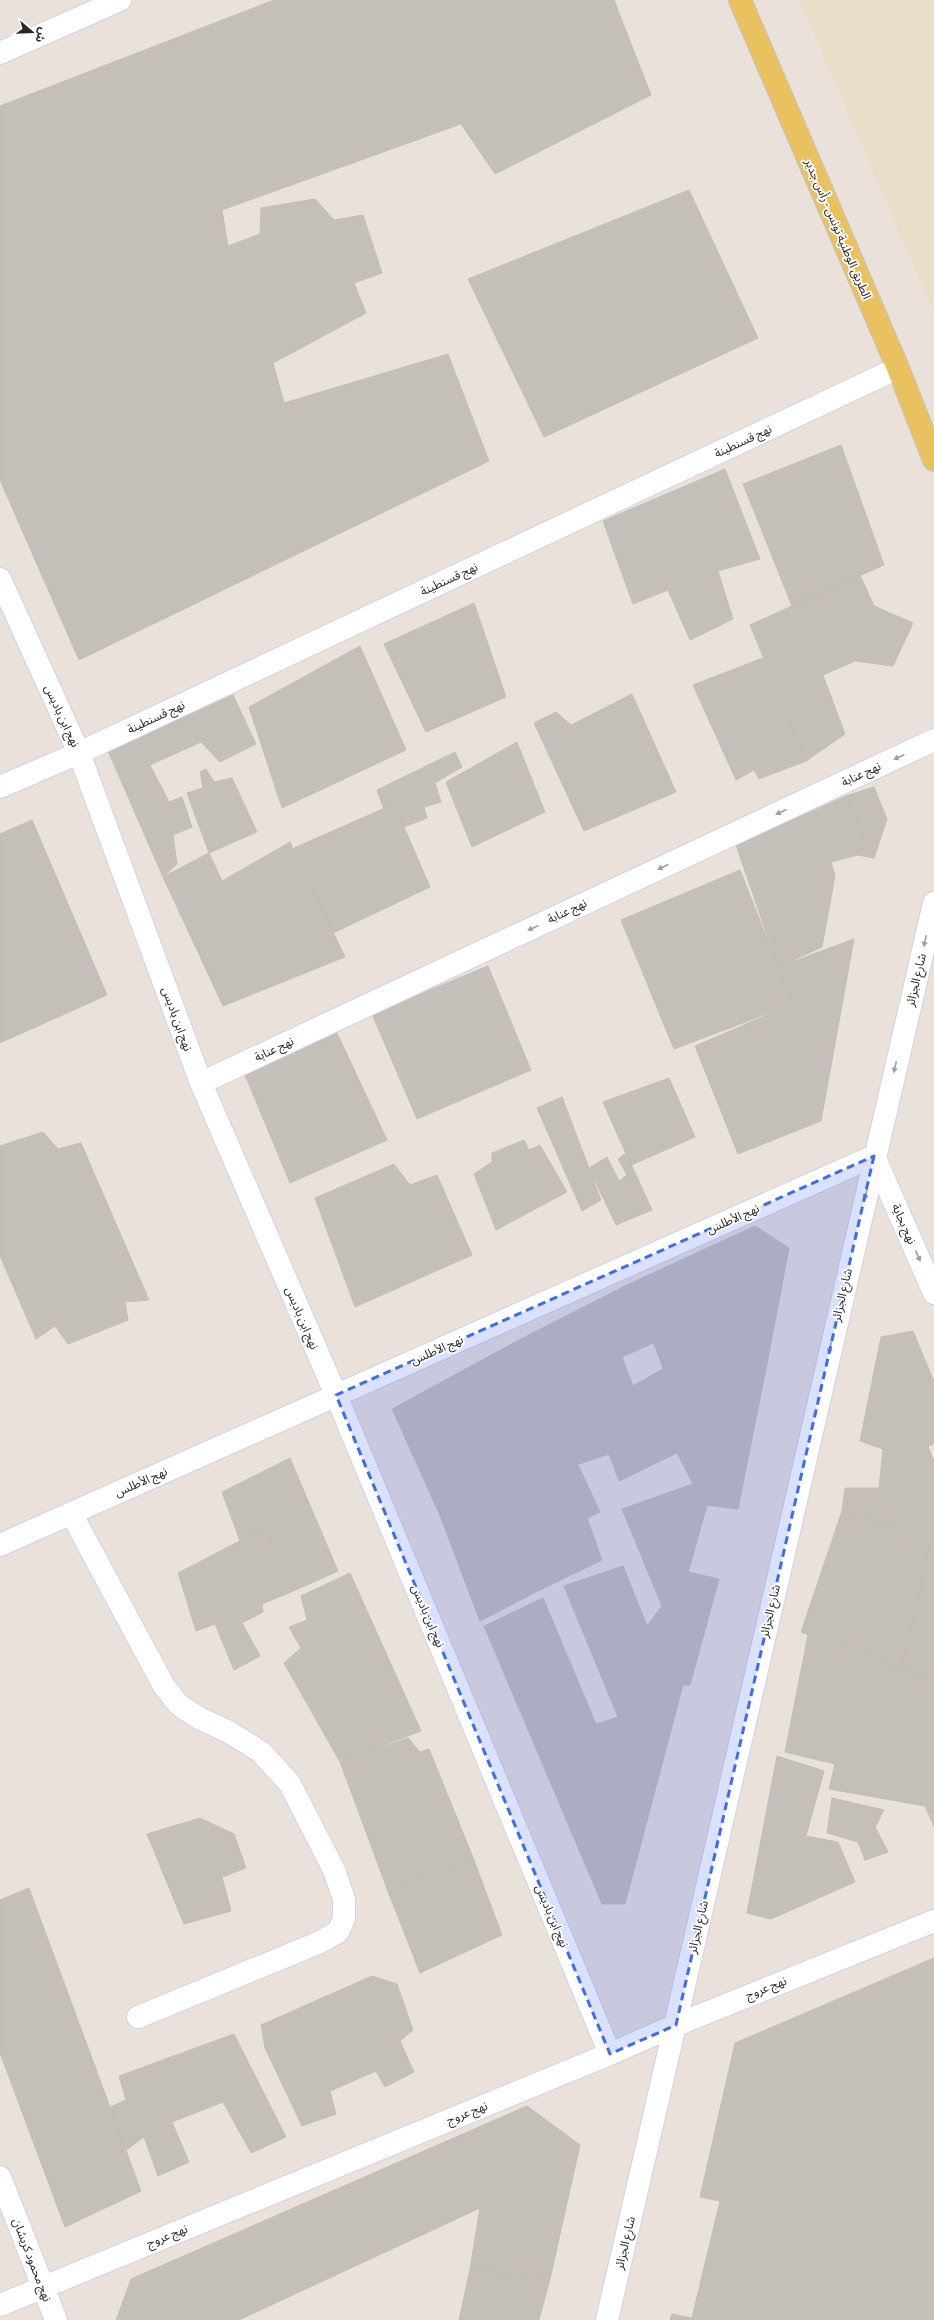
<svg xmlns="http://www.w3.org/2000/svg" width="934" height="2320" viewBox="0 0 934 2320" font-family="'Alegreya Sans','Noto Sans Arabic',sans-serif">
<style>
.education{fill:#ebdec9}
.building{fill:#c5bfb9;stroke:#c5beb4}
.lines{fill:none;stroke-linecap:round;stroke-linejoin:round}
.minor-casing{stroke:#cfd3e0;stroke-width:24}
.tertiary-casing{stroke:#cfd3e0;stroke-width:24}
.primary-casing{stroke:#c3c3c3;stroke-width:24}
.minor{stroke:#fff;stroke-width:22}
.tertiary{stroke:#fff;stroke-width:22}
.primary{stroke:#eac15f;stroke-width:22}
.oneway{fill:#9e9e9e}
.marked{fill:#3f6bf1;fill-opacity:0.2;stroke:#3f6bf1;stroke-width:3;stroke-dasharray:8 5;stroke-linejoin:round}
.labels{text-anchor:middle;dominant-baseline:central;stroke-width:3.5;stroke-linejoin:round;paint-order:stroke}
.street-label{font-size:12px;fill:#282828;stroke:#fff}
</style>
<rect width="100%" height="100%" fill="#eae2da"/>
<path class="education" d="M799,0H934V313Z"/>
<path class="building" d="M274,0H614L651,95L495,174L461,124L222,210L228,246L260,234L261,208L315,199L334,220L363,215L382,273L354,283L366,313L273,363L284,403L448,354L489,461L79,660L0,480V106Z
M689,190L758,338L544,437L468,279Z
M841,445L884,565L792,606L743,484Z
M725,469L760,559L718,571L733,619L690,640L668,590L633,604L603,521Z
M860,575L874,606L913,623L893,666L855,661L823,675L845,734L806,761L750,625Z
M474,603L506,697L426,732L384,644Z
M360,646L406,750L282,808L249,707Z
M763,658L806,761L759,779L754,770L736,780L693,685Z
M632,694L676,792L584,831L534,723L556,712L571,725Z
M233,695L256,744L220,762L201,742L150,765L169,802L182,797L192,827L173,835L177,864L163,877L108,751Z
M517,742L545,812L472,847L446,782Z
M455,752L462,767L435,783L441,802L424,807L427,818L404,827L394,804L384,809L377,790Z
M206,769L214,782L232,778L257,832L209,853L187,793L203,788L200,772Z
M874,787L887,819L874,858L857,855L864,835L846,796Z
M846,796L864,835L857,855L831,862L835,876L822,947L778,967L736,845Z
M394,804L430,887L333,933L294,848Z
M32,820L107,995L0,1043V834Z
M290,842L345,957L223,1006L163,877L209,853L222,881Z
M740,870L793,1004L674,1049L621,920Z
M854,939L821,1121L738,1154L695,1046L793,1004L778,967Z
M488,966L531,1070L417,1119L372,1014Z
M337,1033L387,1140L290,1183L245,1075Z
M669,1078L695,1137L631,1165L603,1102Z
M562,1097L601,1200L582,1211L537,1108Z
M43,1132L58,1149L81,1143L149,1300L125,1302L128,1320L68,1344L55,1326L36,1339L0,1256V1146Z
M524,1140L529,1150L540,1145L567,1192L496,1230L474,1174L492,1162V1153Z
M626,1153L652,1210L616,1225L589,1168L607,1157L619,1181L627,1175L618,1159Z
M394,1164L410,1185L437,1175L472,1255L355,1307L315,1198Z
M755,1226L789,1248L768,1359L705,1335L656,1349L627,1285Z
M627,1285L653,1343L622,1357L633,1386L552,1418L519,1340Z
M913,1331L934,1382V1444L928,1446L934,1462V1679L902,1668L931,1540L842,1511L845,1488H879L883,1449L860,1441L881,1337Z
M705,1335L768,1359L738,1509L707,1505L693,1484L667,1433L681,1418L656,1349Z
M519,1340L552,1418L575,1458L439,1513L392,1409Z
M663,1369L681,1418L667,1433L677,1453L619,1481L609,1454L579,1464L552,1418L633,1386Z
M290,1458L338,1571L298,1589L265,1528L240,1541L222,1492Z
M575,1458L600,1512L587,1518L602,1560L538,1591L494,1491Z
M693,1484L707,1505L678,1609L662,1606L622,1509Z
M494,1491L538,1591L480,1621L439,1513Z
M842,1511L931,1540L902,1668L801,1632Z
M265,1528L298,1589L262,1604L263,1612L242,1623L260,1656L234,1670L215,1624L196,1631L178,1573Z
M623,1566L669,1681L683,1685L625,1904H602L484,1626L543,1598L596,1724L618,1717L564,1586Z
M688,1572L719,1579L690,1685H683L669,1681L647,1626L662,1606L678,1609Z
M350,1573L421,1731L340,1762L284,1663L301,1648L289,1627L307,1620L301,1596Z
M808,1635L934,1679V1827L925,1806L829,1789L835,1764L785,1752Z
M408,1738L420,1752L429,1749L472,1855L389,1894L340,1762Z
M777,1756L824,1771L806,1836L838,1842L855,1882L771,1919L747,1913Z
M832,1798L884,1810L875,1827L888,1852L865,1860L858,1842L827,1833Z
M200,1818L234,1834L246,1868L222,1877L231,1911L184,1924L147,1834Z
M472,1855L502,1935L420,1973L389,1894Z
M29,1888L141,2191L65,2227L0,2053V1900Z
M934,1958V2320H670L672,2314L692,2318L720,2201L700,2197L735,2043Z
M372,1976L397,1984L413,2030L400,2041L414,2072L385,2087L376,2071L330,2091L336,2114L302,2126L265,2048L261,2025Z
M234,2034L286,2137L251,2153L223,2102L172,2122L189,2162L158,2176L144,2137L126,2150L110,2107L126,2100L119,2076Z
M527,2106L580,2145L550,2279L470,2269L480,2208L239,2320H130L118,2315L131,2279Z
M470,2269L550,2279L539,2320H459Z
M118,2315L130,2320H116Z"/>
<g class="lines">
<defs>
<path id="minor" d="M0,579L79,753L201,1083L336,1395L610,2054
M0,787L79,753L898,368
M201,1083L934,740
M71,1513L164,1686L179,1705L199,1718L229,1732L261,1752L290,1784L334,1870L344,1899V1919L338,1932L318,1943L138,2017
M0,1545L874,1156L934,1293
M0,2177L56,2320
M0,2305L610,2054L676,2025L934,1921"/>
<path id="tertiary" d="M0,53L120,0
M607,2320L934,903"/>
<path id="primary" d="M740,0L898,368L934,460"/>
</defs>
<use href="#minor" class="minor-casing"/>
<use href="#tertiary" class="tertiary-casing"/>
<use href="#primary" class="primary-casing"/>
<use href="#minor" class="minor"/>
<use href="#tertiary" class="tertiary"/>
<use href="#primary" class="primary"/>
</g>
<defs><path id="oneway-solid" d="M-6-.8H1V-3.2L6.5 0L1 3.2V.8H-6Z"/></defs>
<g class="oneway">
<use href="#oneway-solid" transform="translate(899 757) rotate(155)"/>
<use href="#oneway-solid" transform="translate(781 812) rotate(155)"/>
<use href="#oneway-solid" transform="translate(663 867) rotate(155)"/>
<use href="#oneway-solid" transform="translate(533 928) rotate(155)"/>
<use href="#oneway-solid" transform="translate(925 941) rotate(103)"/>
<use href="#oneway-solid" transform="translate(895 1067) rotate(103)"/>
<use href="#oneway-solid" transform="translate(866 1194) rotate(103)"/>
<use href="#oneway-solid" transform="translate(918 1256) rotate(66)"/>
<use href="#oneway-solid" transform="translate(830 1348) rotate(103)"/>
</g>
<path class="marked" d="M874,1156L676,2025L610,2054L336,1395Z"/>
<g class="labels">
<g class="street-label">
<text transform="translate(838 229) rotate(67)">الطريق الوطنية تونس - رأس جدير</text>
<text transform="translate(743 441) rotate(-25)">نهج قسنطينة</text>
<text transform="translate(449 579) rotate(-25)">نهج قسنطينة</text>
<text transform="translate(62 716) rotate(65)">نهج ابن باديس</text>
<text transform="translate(156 717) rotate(-25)">نهج قسنطينة</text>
<text transform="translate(861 774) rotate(-25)">نهج عنابة</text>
<text transform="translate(567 911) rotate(-25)">نهج عنابة</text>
<text transform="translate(916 980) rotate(-77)">شارع الجزائر</text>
<text transform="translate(177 1019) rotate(70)">نهج ابن باديس</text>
<text transform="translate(274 1049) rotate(-25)">نهج عنابة</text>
<text transform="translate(733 1219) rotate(-24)">نهج الأطلس</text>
<text transform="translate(904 1224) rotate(66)">نهج بجاية</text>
<text transform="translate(842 1295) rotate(-77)">شارع الجزائر</text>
<text transform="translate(302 1318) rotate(67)">نهج ابن باديس</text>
<text transform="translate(437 1350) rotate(-24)">نهج الأطلس</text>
<text transform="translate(141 1482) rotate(-24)">نهج الأطلس</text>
<text transform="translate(770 1611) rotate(-77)">شارع الجزائر</text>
<text transform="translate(428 1616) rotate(67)">نهج ابن باديس</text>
<text transform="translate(552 1916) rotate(67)">نهج ابن باديس</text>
<text transform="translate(698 1927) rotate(-77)">شارع الجزائر</text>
<text transform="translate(766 1988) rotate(-22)">نهج عروج</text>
<text transform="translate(467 2113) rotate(-22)">نهج عروج</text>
<text transform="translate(167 2236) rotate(-22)">نهج عروج</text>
<text transform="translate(625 2243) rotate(-77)">شارع الجزائر</text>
<text transform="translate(32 2260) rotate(69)">نهج محمود كريشان</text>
</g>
</g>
<g transform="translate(32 32) rotate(109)" stroke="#ffffff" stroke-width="3" paint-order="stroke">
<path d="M0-3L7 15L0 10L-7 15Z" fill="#282828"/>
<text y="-6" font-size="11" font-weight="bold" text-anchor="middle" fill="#282828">ش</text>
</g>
</svg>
